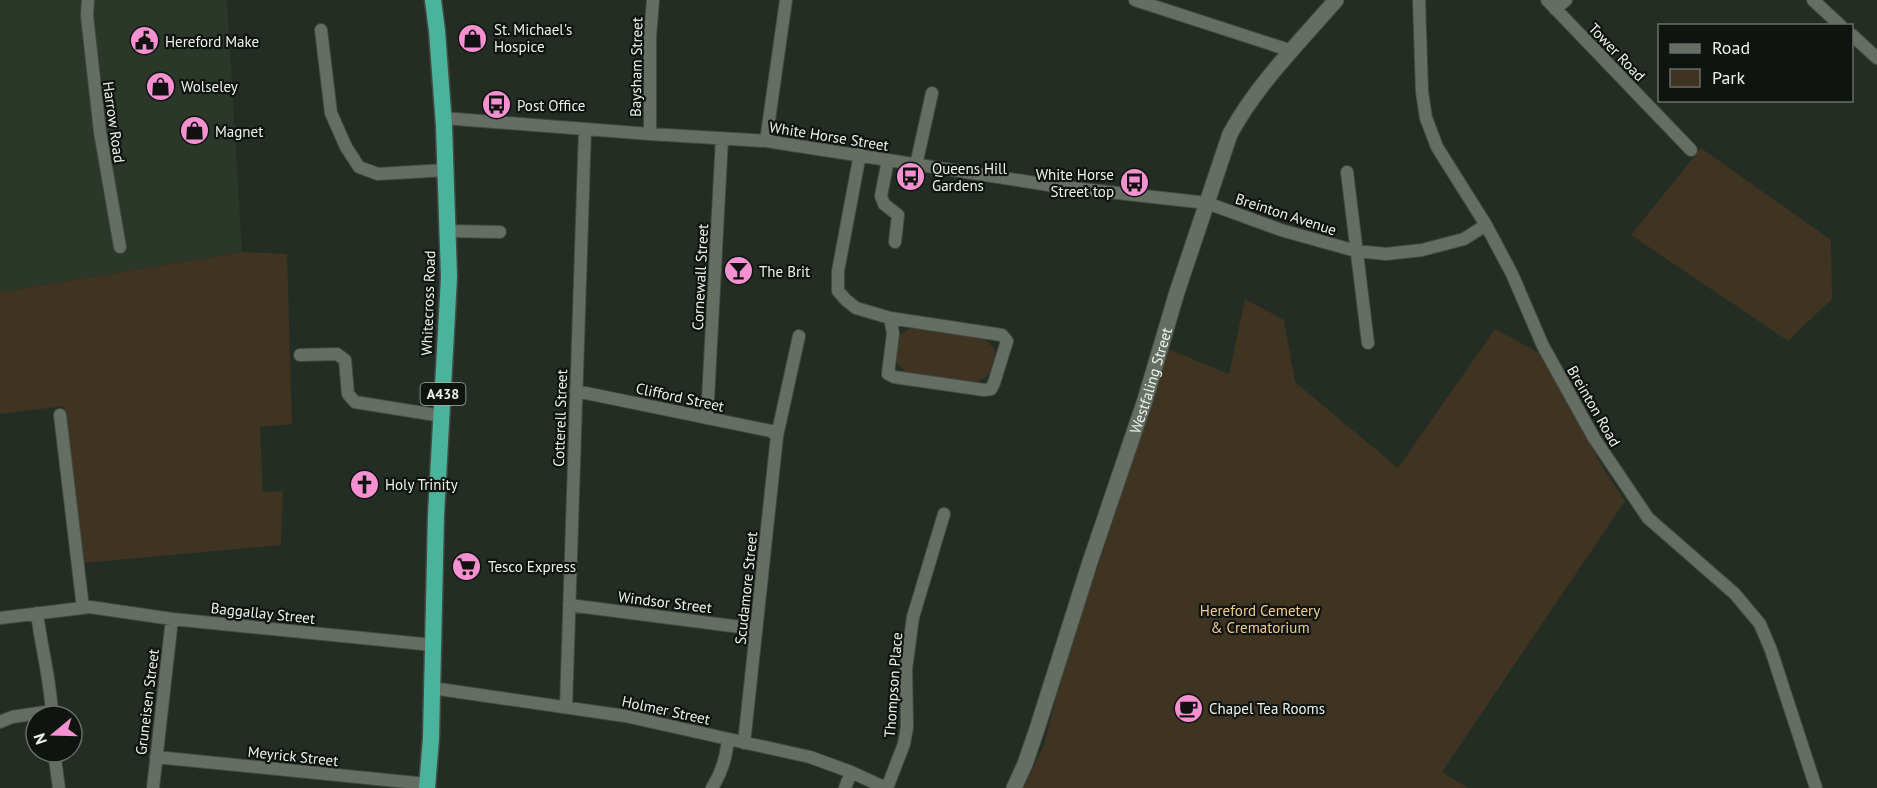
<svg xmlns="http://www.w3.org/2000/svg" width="1877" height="788" viewBox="0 0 1877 788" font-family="'PT Sans',sans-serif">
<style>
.built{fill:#2a3729}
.green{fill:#3f3321}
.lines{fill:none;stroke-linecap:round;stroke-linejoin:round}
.minor-casing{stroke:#434a43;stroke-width:14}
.tertiary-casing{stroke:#434a43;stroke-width:17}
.trunk-casing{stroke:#434a43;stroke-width:19}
.minor{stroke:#646e63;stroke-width:12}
.tertiary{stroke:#646e63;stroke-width:15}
.trunk{stroke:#49b49b;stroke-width:16}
.labels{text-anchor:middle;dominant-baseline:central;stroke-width:4.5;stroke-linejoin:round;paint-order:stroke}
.shield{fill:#101410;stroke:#abb0aa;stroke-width:1.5}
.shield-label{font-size:14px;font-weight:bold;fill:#edf3ec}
.poi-label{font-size:15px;fill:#edf3ec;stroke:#101410;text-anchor:start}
.street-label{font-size:15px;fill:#edf3ec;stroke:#101410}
.park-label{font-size:15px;fill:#f2cc91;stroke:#101410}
</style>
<rect width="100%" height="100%" fill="#242d24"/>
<path class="built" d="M0,0H227L242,252L0,292Z"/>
<path class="green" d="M1701,148L1831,240L1832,299L1788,341L1631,235Z
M242,252L287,254L292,424L260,427L263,492L283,491L281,545L84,563L64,406L0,414V292Z
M1245,299L1284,320L1295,382L1398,468L1495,329L1541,354L1603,468L1625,501L1442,772L1468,788H1024L1044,744L1066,661L1123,491L1166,348L1229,374Z
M912,328L981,336L994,348C997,365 991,380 973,382L912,375L905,372L892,357C895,339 895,335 912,328Z"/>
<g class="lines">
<defs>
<path id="minor" d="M88,0L87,16L100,132L120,247
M1135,0L1292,51
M1419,0L1422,92L1426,118L1437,147L1486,225L1512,274L1543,346L1594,438L1648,518L1735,594L1760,624L1771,650L1816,788
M1547,0L1691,150
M1813,0L1841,26
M1555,9L1566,0
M321,30L331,113L346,147L359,167L378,174L446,170
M1852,35L1877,58
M443,118L650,134L766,141L1055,186L1207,203L1281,230L1356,251L1386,254L1422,250L1464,239L1486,225
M650,134V37L653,0
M766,141L786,0
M860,154L838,271V291L846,300L856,308L890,318L1002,335L1007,341L994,383L991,389L984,390L894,377L888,374L893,333L890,318
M888,160L881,196L884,204L898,215L895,242
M916,165L932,93
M1347,172L1368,343
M449,231L500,232
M300,355L337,354L345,360L348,394L355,402L442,416
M576,391L771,431L777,436
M60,415L83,608
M707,418L722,138
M569,605L756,629
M37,613C41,647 51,681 52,716
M0,618L90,607L172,619L433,645
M432,688L625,716L810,757L851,772L886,788
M566,707L585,129
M0,722L12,717L52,711
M744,743L777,436L799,336
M54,752L59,788
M156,757L427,784
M153,788L172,619
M712,788C722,772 726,758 728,739
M845,788L851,772
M887,788L904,744L907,727L906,669L913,617L944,514"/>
<g id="tertiary">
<path id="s1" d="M1014,788L1025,764L1037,729L1090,562L1145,400L1177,292L1230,134C1257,84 1299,43 1336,0"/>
</g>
<path id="trunk" d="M427,788L431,738L436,515L449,277L444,126L437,31L433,0"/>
</defs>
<use href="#minor" class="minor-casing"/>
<use href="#tertiary" class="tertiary-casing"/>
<use href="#trunk" class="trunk-casing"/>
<use href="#minor" class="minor"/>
<use href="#tertiary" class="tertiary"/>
<use href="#trunk" class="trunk"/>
</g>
<defs>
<symbol id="shop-disc" viewBox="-11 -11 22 22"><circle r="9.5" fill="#f590d1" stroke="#101410"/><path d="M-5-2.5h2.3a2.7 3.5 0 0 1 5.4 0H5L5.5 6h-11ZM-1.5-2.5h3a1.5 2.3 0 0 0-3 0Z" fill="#111"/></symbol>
<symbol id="civic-disc" viewBox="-11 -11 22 22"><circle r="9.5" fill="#f590d1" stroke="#101410"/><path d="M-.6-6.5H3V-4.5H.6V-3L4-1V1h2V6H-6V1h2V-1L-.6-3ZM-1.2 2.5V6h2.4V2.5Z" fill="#111"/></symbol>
<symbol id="bus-disc" viewBox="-11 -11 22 22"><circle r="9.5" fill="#f590d1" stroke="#101410"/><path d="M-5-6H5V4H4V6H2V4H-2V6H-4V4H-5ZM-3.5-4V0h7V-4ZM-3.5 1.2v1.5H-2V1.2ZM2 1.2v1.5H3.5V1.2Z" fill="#111"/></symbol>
<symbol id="bar-disc" viewBox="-11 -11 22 22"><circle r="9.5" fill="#f590d1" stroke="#101410"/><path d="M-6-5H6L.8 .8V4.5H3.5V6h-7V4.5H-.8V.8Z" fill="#111"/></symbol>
<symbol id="church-disc" viewBox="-11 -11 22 22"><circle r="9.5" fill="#f590d1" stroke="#101410"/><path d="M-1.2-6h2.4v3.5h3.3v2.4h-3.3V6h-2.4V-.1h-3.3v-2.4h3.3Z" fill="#111"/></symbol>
<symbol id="supermarket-disc" viewBox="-11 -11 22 22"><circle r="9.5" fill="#f590d1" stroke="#101410"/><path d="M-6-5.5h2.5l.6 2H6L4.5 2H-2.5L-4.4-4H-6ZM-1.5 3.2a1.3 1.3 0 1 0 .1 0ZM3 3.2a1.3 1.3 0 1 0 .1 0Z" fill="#111"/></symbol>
<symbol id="cafe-disc" viewBox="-11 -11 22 22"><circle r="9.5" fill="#f590d1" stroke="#101410"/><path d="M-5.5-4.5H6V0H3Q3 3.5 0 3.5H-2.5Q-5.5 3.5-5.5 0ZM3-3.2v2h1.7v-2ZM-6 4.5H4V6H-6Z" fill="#111"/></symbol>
</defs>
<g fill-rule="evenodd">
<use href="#shop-disc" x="456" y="22" width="33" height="33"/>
<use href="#civic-disc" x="128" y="24" width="33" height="33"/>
<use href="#shop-disc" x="144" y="70" width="33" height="33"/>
<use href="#bus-disc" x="480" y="88" width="33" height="33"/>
<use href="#shop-disc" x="178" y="114" width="33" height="33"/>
<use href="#bus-disc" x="894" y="160" width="33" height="33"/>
<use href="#bus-disc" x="1118" y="166" width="33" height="33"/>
<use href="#bar-disc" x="722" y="254" width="33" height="33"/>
<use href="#church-disc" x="348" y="468" width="33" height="33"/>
<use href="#supermarket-disc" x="450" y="550" width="33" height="33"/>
<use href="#cafe-disc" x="1172" y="692" width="33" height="33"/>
</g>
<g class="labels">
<rect class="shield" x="420.5" y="383" width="45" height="22" rx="4.5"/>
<g class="shield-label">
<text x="443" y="394">A438</text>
</g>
<g class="poi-label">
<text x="494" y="29">St. Michael's<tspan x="494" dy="17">Hospice</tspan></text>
<text x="165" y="41">Hereford Make</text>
<text x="181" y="86">Wolseley</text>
<text x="517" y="105">Post Office</text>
<text x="215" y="131">Magnet</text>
<text x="932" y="168">Queens Hill<tspan x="932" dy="17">Gardens</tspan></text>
<text x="1114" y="174" text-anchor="end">White Horse<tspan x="1114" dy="17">Street top</tspan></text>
<text x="759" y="271">The Brit</text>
<text x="385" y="484">Holy Trinity</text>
<text x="488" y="566">Tesco Express</text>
<text x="1209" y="708">Chapel Tea Rooms</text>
</g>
<g class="street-label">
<text transform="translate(1617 52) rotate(46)">Tower Road</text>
<text transform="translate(636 67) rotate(-89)">Baysham Street</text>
<text transform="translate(114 122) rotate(82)">Harrow Road</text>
<text transform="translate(829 136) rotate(9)">White Horse Street</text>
<text transform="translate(1286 214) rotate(18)">Breinton Avenue</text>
<text transform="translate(700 277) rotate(-87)">Cornewall Street</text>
<text transform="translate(428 303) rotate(-88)">Whitecross Road</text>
<text stroke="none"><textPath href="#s1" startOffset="430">Westfaling Street</textPath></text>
<text transform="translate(680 397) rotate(12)">Clifford Street</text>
<text transform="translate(1594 406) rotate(60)">Breinton Road</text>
<text transform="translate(560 418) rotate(-88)">Cotterell Street</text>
<text transform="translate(746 588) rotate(-84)">Scudamore Street</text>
<text transform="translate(665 602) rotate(7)">Windsor Street</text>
<text transform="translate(263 613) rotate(6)">Baggallay Street</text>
<text transform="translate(893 685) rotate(-86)">Thompson Place</text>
<text transform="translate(147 702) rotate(-83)">Gruneisen Street</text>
<text transform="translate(666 710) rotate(12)">Holmer Street</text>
<text transform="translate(293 756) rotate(6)">Meyrick Street</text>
</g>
<g class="park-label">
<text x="1260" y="610">Hereford Cemetery<tspan x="1260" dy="17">&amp; Crematorium</tspan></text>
</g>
</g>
<rect x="1658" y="24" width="195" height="78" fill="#101410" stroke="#686d68" stroke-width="1.5"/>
<rect x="1670" y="44" width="30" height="9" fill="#646e63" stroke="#686d68" stroke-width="1.5"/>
<text x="1712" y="54" font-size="18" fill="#edf3ec">Road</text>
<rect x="1670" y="69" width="30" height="18" fill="#3f3321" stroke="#686d68" stroke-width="1.5"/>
<text x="1712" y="84" font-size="18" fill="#edf3ec">Park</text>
<g transform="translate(54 734) rotate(251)"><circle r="28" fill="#101410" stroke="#686d68" stroke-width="1.5"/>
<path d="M0-4.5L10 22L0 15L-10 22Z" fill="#f590d1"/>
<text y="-9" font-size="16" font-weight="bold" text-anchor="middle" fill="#edf3ec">N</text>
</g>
</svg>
